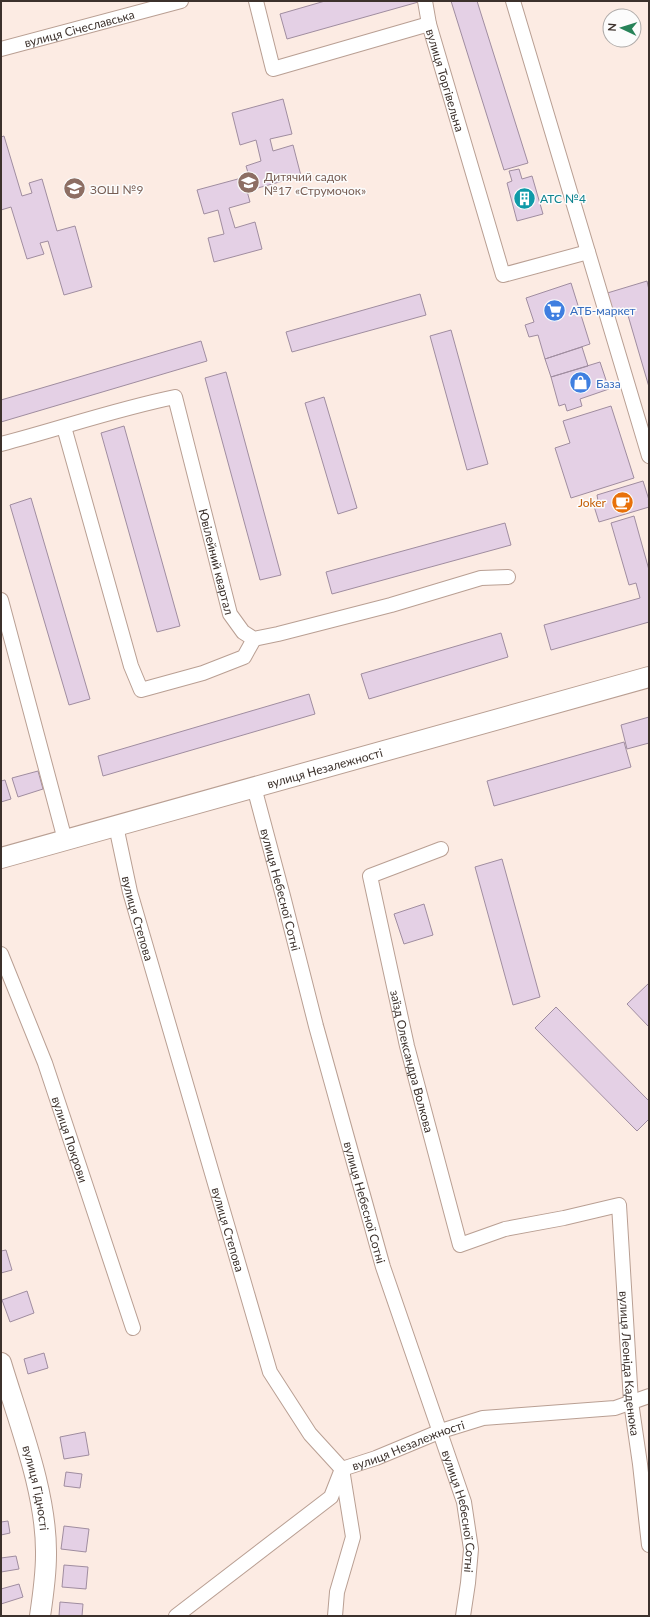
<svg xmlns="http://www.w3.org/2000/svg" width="650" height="1617" viewBox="0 0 650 1617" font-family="Lato,sans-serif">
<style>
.building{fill:#e4d0e5;stroke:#a08da0}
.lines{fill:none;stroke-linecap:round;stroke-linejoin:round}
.street-casing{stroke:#b99f93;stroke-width:16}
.secondary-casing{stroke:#b99f93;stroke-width:22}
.street{stroke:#fff;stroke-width:14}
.secondary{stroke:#fff;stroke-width:20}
.labels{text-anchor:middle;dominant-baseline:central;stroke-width:3;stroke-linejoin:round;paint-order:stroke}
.street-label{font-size:12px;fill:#3c312c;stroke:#fcfcfc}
.education-label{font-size:12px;fill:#785e54;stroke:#fcfcfc;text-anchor:start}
.culture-label{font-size:12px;fill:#0d838f;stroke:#fcfcfc;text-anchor:start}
.shop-label{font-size:12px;fill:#366cbe;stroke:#fcfcfc;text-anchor:start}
.food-label{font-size:12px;fill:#c56008;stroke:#fcfcfc;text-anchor:end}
</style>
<rect width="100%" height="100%" fill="#fcebe3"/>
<path class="building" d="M325,1H422L287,39L280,14Z
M451,1H477L528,163L504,170Z
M283,99L292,134L270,139L273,151L293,145L301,176L247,191L250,202L229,208L235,228L255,222L262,249L214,262L208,238L224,234L218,210L204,214L197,190L249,176L246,166L261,161L256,140L240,145L232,113Z
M4,136L22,196L32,193L29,183L42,179L57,231L75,226L92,287L64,295L48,241L40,243L44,254L27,259L11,207L1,210V137Z
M519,169L522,179L532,176L543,214L517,221L507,183L512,181L509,171Z
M647,281L649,290V387L627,312L611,317L604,294Z
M571,283L590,344L545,359L538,335L529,337L525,325L534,322L526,298Z
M420,294L426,315L292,352L286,332Z
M451,330L488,464L467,470L430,336Z
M201,341L207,361L1,422V400Z
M582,347L588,366L551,377L545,359Z
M600,362L609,389L580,399L582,406L567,411L565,404L559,406L551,377Z
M226,372L281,575L260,580L205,378Z
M324,397L357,508L338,514L305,403Z
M611,406L634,478L571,498L555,448L570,443L563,421Z
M124,426L180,626L157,632L101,433Z
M643,481L649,500V507L599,522L593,503L598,501L597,495Z
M31,498L90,699L69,705L10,505Z
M634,516L649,570V622L551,650L544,625L640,598L636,583L629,585L611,523Z
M505,523L511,545L332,594L326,572Z
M501,633L508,657L369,699L361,674Z
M309,694L315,714L103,776L98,756Z
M649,717V743L627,749L621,725Z
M624,742L631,767L494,806L487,781Z
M38,771L43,789L18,797L12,778Z
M5,780L11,799L1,802V781Z
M502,859L540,997L513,1005L475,867Z
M424,904L433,935L404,944L394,914Z
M649,983V1027L627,1004Z
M556,1007L649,1101V1119L637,1131L535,1028Z
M6,1250L12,1270L1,1273V1251Z
M27,1291L34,1313L10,1322L2,1300Z
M44,1353L48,1368L28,1374L24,1359Z
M85,1432L89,1455L64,1459L60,1437Z
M66,1472L82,1474L80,1488L64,1486Z
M8,1521L10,1533L1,1535V1522Z
M64,1526L89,1529L86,1552L61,1549Z
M16,1556L19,1569L1,1572V1558Z
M64,1565L88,1567L86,1589L62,1587Z
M19,1584L23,1597L1,1604V1589Z
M60,1602L83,1604L82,1616H59Z"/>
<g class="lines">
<defs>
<g id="street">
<path id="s1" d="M256,1L273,69L429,24L503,275L588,252"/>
<path d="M425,1L429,24"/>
<path d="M513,1L649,456"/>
<path id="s2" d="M1,49L181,1"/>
<path d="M64,427L131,666L141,690L203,673L244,657L254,639"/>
<path id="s3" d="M1,444C59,429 116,409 175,397L230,614L243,632L254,639L278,634L391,605L481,578L508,577"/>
<path d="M1,600L65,840"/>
<path id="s4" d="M254,787L283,896L316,1026L383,1267L464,1502L471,1549L468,1583L463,1616"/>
<path id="s5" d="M116,826L130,892L270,1372L310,1434L342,1469L353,1537L337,1592L335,1616"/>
<path id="s6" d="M441,849L370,876L407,1046L460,1245L505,1229L564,1218L619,1205L631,1402L640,1464L649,1545"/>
<path id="s7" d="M1,954L45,1063L133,1328"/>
<path id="s8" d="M176,1616L331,1497L342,1469L376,1458L441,1431L483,1418L615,1408L649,1396"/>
</g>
<g id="secondary">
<path id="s9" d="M1,858L649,677"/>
<path id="s10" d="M1,1363C19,1423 47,1493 46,1555C46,1575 43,1596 40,1616"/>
</g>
</defs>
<use href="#street" class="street-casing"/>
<use href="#secondary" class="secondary-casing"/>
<use href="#street" class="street"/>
<use href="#secondary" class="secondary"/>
</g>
<defs>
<symbol id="school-disc" viewBox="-11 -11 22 22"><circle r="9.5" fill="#8d6e63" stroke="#fcfcfc"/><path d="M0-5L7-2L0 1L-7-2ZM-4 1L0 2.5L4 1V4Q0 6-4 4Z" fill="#fff"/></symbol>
<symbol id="building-disc" viewBox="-11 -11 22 22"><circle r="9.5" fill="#0f9aa8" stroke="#fcfcfc"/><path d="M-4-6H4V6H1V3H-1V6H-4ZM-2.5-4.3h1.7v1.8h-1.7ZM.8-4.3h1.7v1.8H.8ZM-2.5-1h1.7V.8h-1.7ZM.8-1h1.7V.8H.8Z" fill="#fff"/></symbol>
<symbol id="supermarket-disc" viewBox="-11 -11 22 22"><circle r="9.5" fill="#3f7fe0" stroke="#fcfcfc"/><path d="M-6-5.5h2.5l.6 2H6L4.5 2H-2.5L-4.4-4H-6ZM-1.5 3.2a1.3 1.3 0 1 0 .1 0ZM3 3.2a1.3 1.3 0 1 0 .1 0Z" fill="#fff"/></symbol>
<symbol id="shop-disc" viewBox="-11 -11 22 22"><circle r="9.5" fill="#3f7fe0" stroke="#fcfcfc"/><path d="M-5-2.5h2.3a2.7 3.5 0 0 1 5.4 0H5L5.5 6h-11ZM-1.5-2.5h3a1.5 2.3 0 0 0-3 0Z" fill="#fff"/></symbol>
<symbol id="cafe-disc" viewBox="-11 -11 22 22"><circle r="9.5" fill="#e8710a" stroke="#fcfcfc"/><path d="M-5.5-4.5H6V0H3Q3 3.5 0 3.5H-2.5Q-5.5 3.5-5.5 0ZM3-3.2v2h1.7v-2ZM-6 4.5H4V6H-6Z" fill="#fff"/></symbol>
</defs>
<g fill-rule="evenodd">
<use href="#school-disc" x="236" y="170" width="25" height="25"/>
<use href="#school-disc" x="62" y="176" width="25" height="25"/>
<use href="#building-disc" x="512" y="186" width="25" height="25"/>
<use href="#supermarket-disc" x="542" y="298" width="25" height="25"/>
<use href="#shop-disc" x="568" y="370" width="25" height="25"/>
<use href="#cafe-disc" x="610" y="490" width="25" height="25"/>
</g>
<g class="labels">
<g class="street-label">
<text stroke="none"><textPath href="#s2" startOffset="81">вулиця Січеславська</textPath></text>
<text stroke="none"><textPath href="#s1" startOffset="291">вулиця Торгівельна</textPath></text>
<text stroke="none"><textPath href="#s3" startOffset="350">Ювілейний квартал</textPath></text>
<text stroke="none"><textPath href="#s9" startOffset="336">вулиця Незалежності</textPath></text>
<text stroke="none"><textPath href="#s4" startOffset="106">вулиця Небесної Сотні</textPath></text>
<text stroke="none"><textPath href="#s5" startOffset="95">вулиця Степова</textPath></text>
<text stroke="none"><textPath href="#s6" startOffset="266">заїзд Олександра Волкова</textPath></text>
<text stroke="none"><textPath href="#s7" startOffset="198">вулиця Покрови</textPath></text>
<text stroke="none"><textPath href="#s4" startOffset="430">вулиця Небесної Сотні</textPath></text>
<text stroke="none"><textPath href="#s5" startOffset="419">вулиця Степова</textPath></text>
<text stroke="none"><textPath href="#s6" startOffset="779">вулиця Леоніда Каденюка</textPath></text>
<text stroke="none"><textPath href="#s8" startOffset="296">вулиця Незалежності</textPath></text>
<text stroke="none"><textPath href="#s10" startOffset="130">вулиця Гідності</textPath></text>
<text stroke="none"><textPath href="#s4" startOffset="754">вулиця Небесної Сотні</textPath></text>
</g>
<g class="education-label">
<text x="264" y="176">Дитячий садок<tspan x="264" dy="14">№17 «Струмочок»</tspan></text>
<text x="90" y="189">ЗОШ №9</text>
</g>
<g class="culture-label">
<text x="540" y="198">АТС №4</text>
</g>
<g class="shop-label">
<text x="570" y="310">АТБ-маркет</text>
<text x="596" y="383">База</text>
</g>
<g class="food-label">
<text x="606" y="502">Joker</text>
</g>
</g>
<rect width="650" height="1617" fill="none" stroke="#3c312c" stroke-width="4"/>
<g transform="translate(622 28) rotate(274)"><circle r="19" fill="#fcfcfc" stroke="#afaba9"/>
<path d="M0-3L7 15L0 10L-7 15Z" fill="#288359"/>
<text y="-6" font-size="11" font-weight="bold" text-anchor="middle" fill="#3c312c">N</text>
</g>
</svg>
